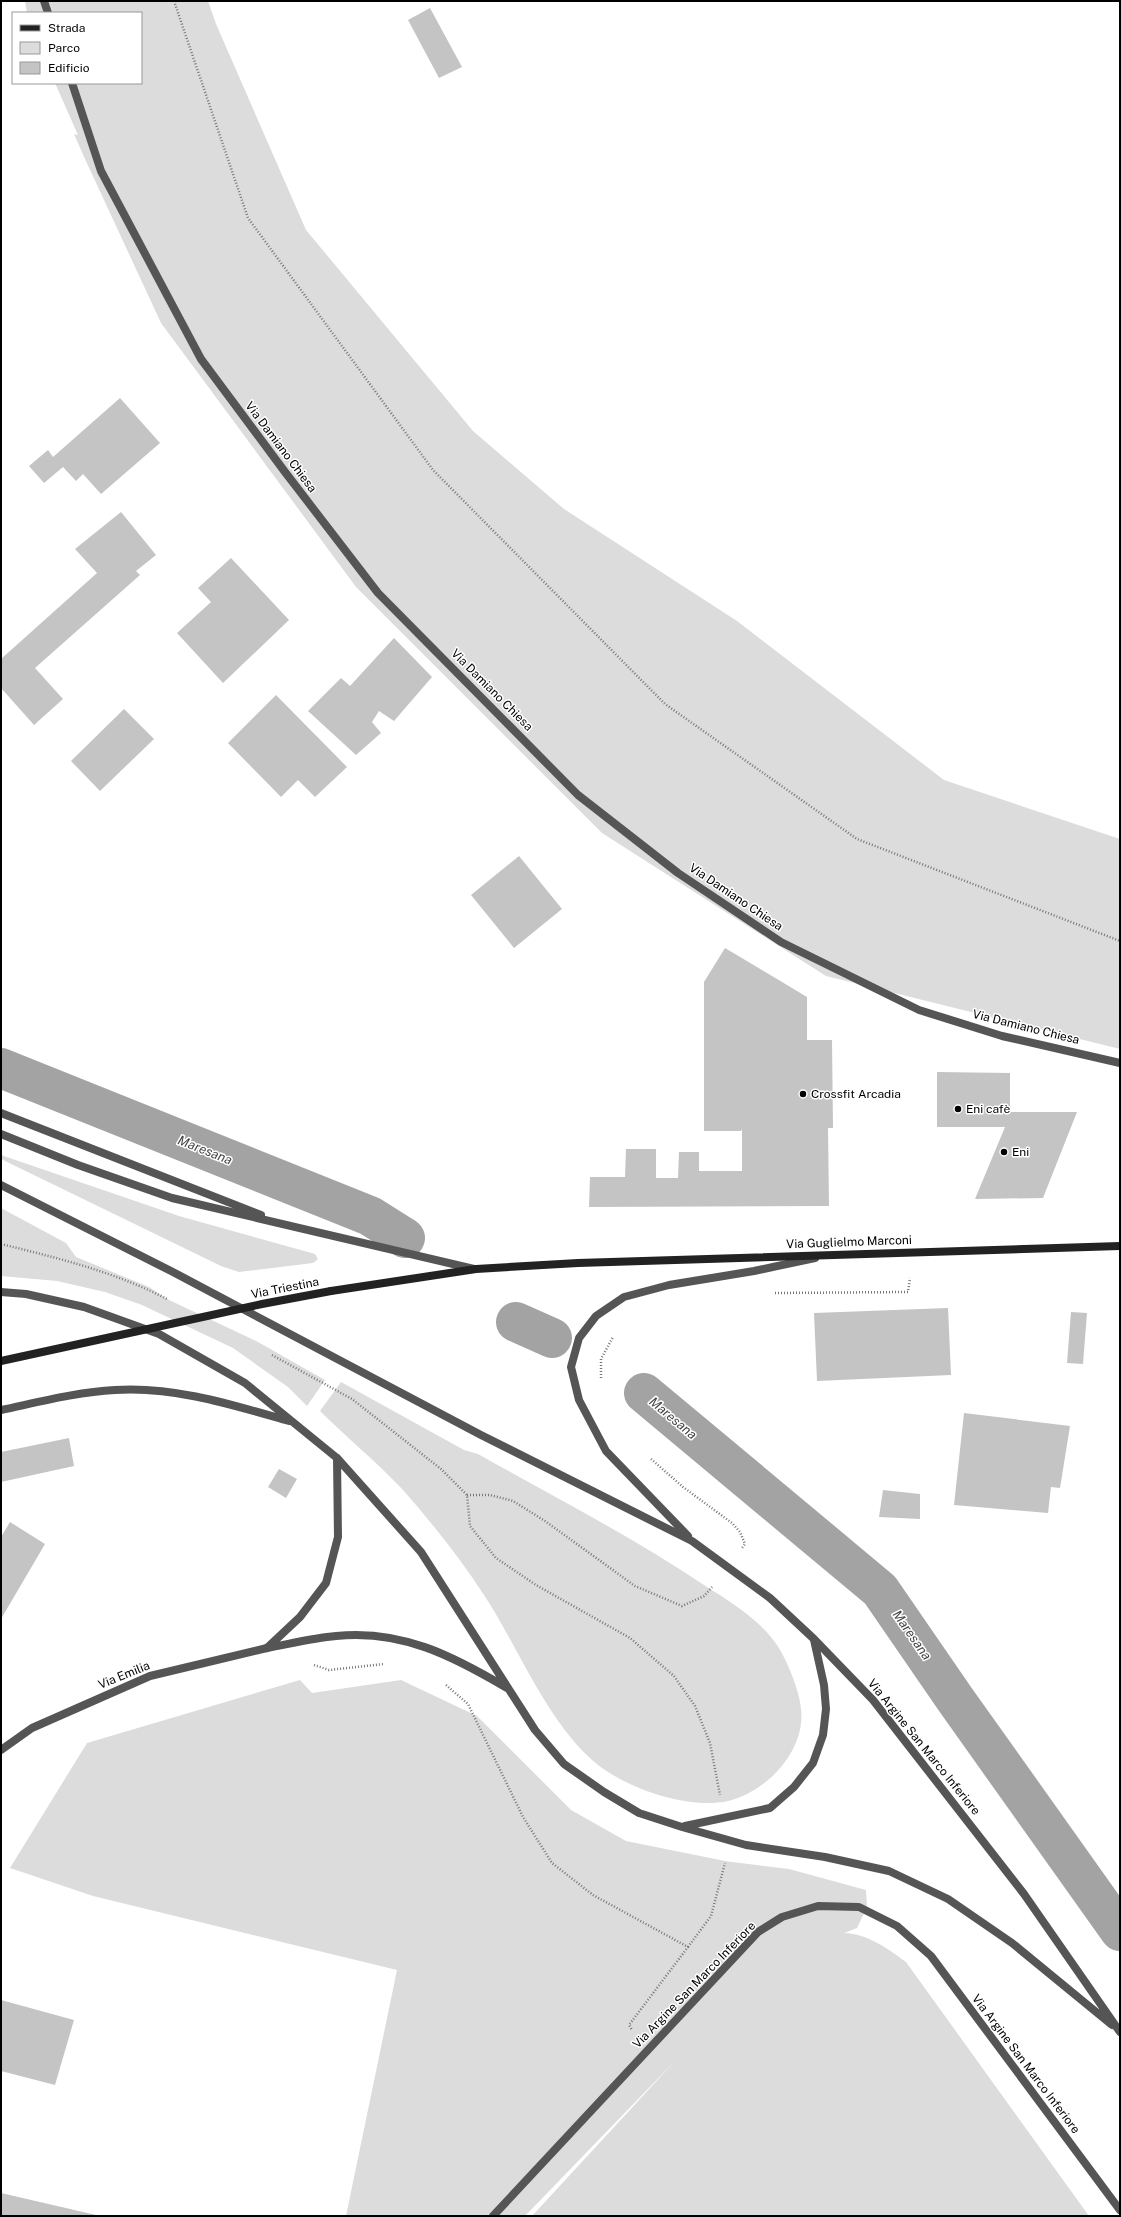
<svg xmlns="http://www.w3.org/2000/svg" width="1121" height="2217" viewBox="0 0 1121 2217" font-family="'Public Sans',sans-serif">
<style>
.green{fill:#dcdcdc}
.lines{fill:none;stroke-linecap:round;stroke-linejoin:round}
.canal{stroke:#a3a3a3;stroke-width:40}
.building{fill:#c4c4c4}
.path{stroke:#777;stroke-width:2.5;stroke-dasharray:1 2;stroke-linecap:butt}
.minor{stroke:#555;stroke-width:8}
.tertiary{stroke:#555;stroke-width:8}
.secondary{stroke:#222;stroke-width:8}
.secondary-bridge{stroke:#222;stroke-width:8}
.poi-dot{fill:#000;stroke:#fff;stroke-width:1.5}
.labels{text-anchor:middle;dominant-baseline:central;stroke-width:3;stroke-linejoin:round;paint-order:stroke}
.street-label{font-size:12px;fill:#000;stroke:#fff}
.poi-label{font-size:12px;fill:#000;stroke:#fff;text-anchor:start}
.water-label{font-size:13px;font-style:italic;fill:#444;stroke:#fff}
</style>
<rect width="100%" height="100%" fill="#fff"/>
<path class="green" d="M25,1H208L216,24L306,230L473,431L564,509L737,621L944,780L1120,839V1049L826,976L602,833L356,587L161,323L85,159L74,134L78,135L55,83H141V13H27Z
M1,1155L179,1216L315,1254L318,1259L313,1263L239,1272L221,1266L1,1159Z
M1,1208L66,1243L76,1257L149,1287L167,1299L258,1342L325,1380L307,1406L288,1387L233,1348L142,1305L105,1292L57,1281L1,1276Z
M341,1382L464,1450L478,1454C555,1497 634,1538 707,1587C731,1602 761,1621 777,1645C787,1660 800,1692 801,1709C806,1750 767,1792 728,1801C691,1809 639,1792 608,1772C552,1736 520,1649 484,1595C460,1558 432,1523 403,1490C377,1462 347,1438 320,1411Z
M300,1680L312,1693L401,1680L477,1716L571,1810L626,1841L725,1861L789,1869L866,1890L867,1907L857,1928L844,1933C868,1934 887,1948 906,1962L1089,2216H532L675,2061L525,2216H346L397,1970L93,1896L10,1868L87,1743Z"/>
<g class="lines">
<path class="canal" d="M1,1068L370,1216L405,1238
M516,1322L552,1338
M644,1393L880,1590L955,1699L1120,1931"/>
</g>
<path class="building" d="M430,8L462,67L439,78L408,20Z
M120,398L160,443L101,494L83,474L76,481L63,467L44,483L29,466L48,450L53,457Z
M121,512L156,555L136,571L140,575L35,668L63,699L34,725L1,688V659L97,573L75,549Z
M231,558L289,620L223,683L177,633L211,602L198,588Z
M394,638L432,677L394,721L379,711L372,722L381,733L356,755L308,711L341,678L350,686Z
M276,695L347,767L315,797L298,780L281,797L228,743Z
M124,709L154,739L100,791L71,761Z
M519,856L562,909L514,948L471,895Z
M725,948L807,997V1040H832L833,1128H828L829,1206L589,1207L590,1177H625L626,1149H656V1178H678L679,1152H699V1171H742V1129L741,1131H704V982Z
M937,1072L1010,1073V1112H1077L1043,1198L975,1199L1005,1127H937Z
M948,1308L951,1375L817,1381L814,1313Z
M1071,1312L1087,1313L1083,1364L1067,1363Z
M964,1413L1070,1426L1060,1488L1051,1487L1048,1513L954,1505Z
M69,1438L74,1466L1,1482V1452Z
M279,1469L297,1479L286,1498L268,1487Z
M883,1490L920,1494V1519L879,1517Z
M10,1522L45,1544L1,1619V1537Z
M1,2000L74,2020L55,2085L1,2071Z
M1,2193L96,2215V2216H1Z"/>
<g class="lines">
<path class="path" d="M174,1L248,218L433,470L665,704L857,839L1120,941
M1,1244C58,1258 115,1272 167,1299
M775,1293L908,1292L910,1278
M272,1355L352,1399L441,1469L467,1495L470,1526L496,1558L536,1585L630,1638L674,1676L695,1706L710,1743L720,1795
M601,1378V1359L613,1337
M651,1459L683,1487L732,1523L740,1532L745,1544L742,1548
M467,1495H490L513,1501L545,1521L635,1586L682,1606L704,1596L712,1587
M314,1665L329,1670L384,1664
M446,1685L468,1704L523,1817L552,1863L593,1895L688,1947L629,2025L632,2030
M688,1947L711,1916L725,1863"/>
<path class="minor" d="M44,1L48,13
M72,83L101,171L201,359L285,472L378,593L578,795L678,873L781,942L919,1010L1002,1036L1120,1063
M1,1750L32,1728L150,1676L267,1648
M493,2216L758,1932L782,1917L818,1906L859,1907L897,1926L931,1956L1120,2210"/>
<path class="tertiary" d="M1,1113L261,1215
M1,1134L78,1165L172,1198L474,1269
M1,1185L171,1271L481,1435L692,1541L770,1598L814,1639L873,1700L1024,1894L1120,2032
M1,1292L26,1294L84,1307L159,1334L245,1383L337,1458L421,1552L535,1730L564,1764L604,1792L639,1813L682,1827L746,1845L825,1857L889,1871L948,1899L1012,1943L1112,2025
M1,1410C39,1402 77,1392 115,1390C174,1386 233,1405 289,1421
M688,1536L606,1451L579,1400L571,1367L579,1338L596,1316L624,1297L669,1285L754,1271L815,1258
M267,1648C289,1644 313,1638 336,1636C401,1629 453,1656 507,1688
M267,1648L300,1617L326,1583L338,1537L337,1458
M685,1826L770,1808L794,1787L813,1763L823,1735L826,1709L824,1685L814,1640"/>
<path class="secondary" d="M331,1291L476,1269L578,1263L1120,1246"/>
<path class="secondary-bridge" d="M1,1361L262,1304L331,1291"/>
</g>
<g class="poi-dot">
<circle cx="803" cy="1094" r="4"/>
<circle cx="958" cy="1109" r="4"/>
<circle cx="1004" cy="1152" r="4"/>
</g>
<g class="labels">
<g class="street-label">
<text transform="translate(281 447) rotate(53)">Via Damiano Chiesa</text>
<text transform="translate(492 690) rotate(45)">Via Damiano Chiesa</text>
<text transform="translate(736 897) rotate(34)">Via Damiano Chiesa</text>
<text transform="translate(1026 1027) rotate(14)">Via Damiano Chiesa</text>
<text transform="translate(849 1242) rotate(-2)">Via Guglielmo Marconi</text>
<text transform="translate(285 1288) rotate(-11)">Via Triestina</text>
<text transform="translate(124 1675) rotate(-22)">Via Emilia</text>
<text transform="translate(924 1747) rotate(51)">Via Argine San Marco Inferiore</text>
<text transform="translate(694 1985) rotate(-46)">Via Argine San Marco Inferiore</text>
<text transform="translate(1026 2064) rotate(53)">Via Argine San Marco Inferiore</text>
</g>
<g class="poi-label">
<text x="811" y="1094">Crossfit Arcadia</text>
<text x="966" y="1109">Eni cafè</text>
<text x="1012" y="1152">Eni</text>
</g>
<g class="water-label">
<text transform="translate(205 1150) rotate(22)">Maresana</text>
<text transform="translate(673 1418) rotate(40)">Maresana</text>
<text transform="translate(912 1635) rotate(55)">Maresana</text>
</g>
</g>
<rect width="1121" height="2217" fill="none" stroke="#000000" stroke-width="4"/>
<rect x="12" y="12" width="130" height="72" fill="#ffffff" stroke="#999999"/>
<rect x="20" y="25" width="20" height="6" fill="#222222" stroke="#999999"/>
<text x="48" y="32" font-size="12" fill="#000000">Strada</text>
<rect x="20" y="42" width="20" height="12" fill="#dcdcdc" stroke="#999999"/>
<text x="48" y="52" font-size="12" fill="#000000">Parco</text>
<rect x="20" y="62" width="20" height="12" fill="#c4c4c4" stroke="#999999"/>
<text x="48" y="72" font-size="12" fill="#000000">Edificio</text>
</svg>
